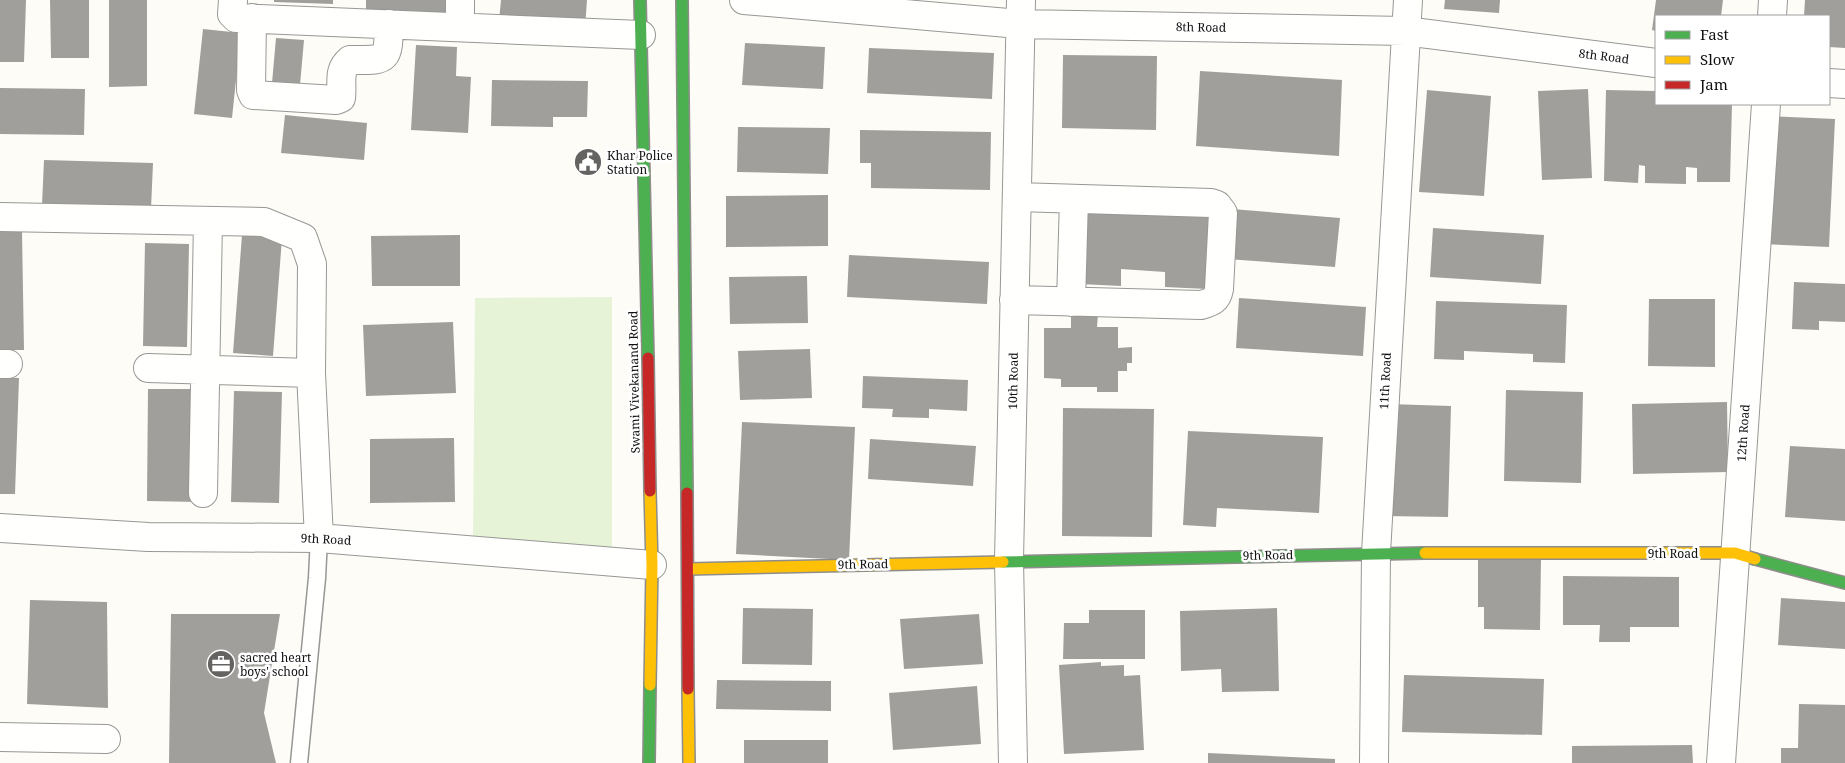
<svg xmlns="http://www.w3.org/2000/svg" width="1845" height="763" viewBox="0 0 1845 763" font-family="'Noto Serif',serif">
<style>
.green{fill:#e7f3d7}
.building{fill:#a19f9c}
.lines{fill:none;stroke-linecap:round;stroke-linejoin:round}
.lane-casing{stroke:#979795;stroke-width:19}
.street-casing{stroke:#979795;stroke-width:30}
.fast-casing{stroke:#8e8d8b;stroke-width:14}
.slow-casing{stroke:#8e8d8b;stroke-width:14}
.jam-casing{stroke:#8e8d8b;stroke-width:14}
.lane{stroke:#fffffe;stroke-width:16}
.street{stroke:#fffffe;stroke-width:28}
.fast{stroke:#4caf50;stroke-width:11}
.slow{stroke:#ffc107;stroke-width:11}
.jam{stroke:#c62828;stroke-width:11}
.labels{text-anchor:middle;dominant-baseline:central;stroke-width:5;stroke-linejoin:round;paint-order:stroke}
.street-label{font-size:12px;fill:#111;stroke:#fff}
.poi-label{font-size:12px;fill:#111;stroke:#fff;text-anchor:start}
</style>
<rect width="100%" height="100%" fill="#fdfcf7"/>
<path class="green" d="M612,297V551L473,539L475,298Z"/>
<path class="building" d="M0,0H26L24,62H0Z
M50,0H89V58H51Z
M109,0H147V86L109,87Z
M274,0H333V4L274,2Z
M366,0H451V15L366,14Z
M501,0H587L585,28L499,21Z
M1445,0H1500L1499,13L1444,9Z
M1656,0H1723L1721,16H1656V31L1652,30Z
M1805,0H1845V48L1829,47V16H1804Z
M203,29L241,33L232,118L194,114Z
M276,38L304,40L300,85L272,83Z
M745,43L825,47L823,89L742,85Z
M416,45L457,47L456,76L471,77L468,133L411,130Z
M869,48L994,53L992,99L867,93Z
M1063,55L1157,56L1156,130L1062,128Z
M1200,71L1342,80L1339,156L1196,146Z
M492,80L588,81L587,117H553V127L491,126Z
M0,88L85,89L84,135L0,134Z
M1588,89L1592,178L1542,180L1538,91Z
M1427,90L1491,96L1484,196L1419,192Z
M1606,90L1656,91V104H1732L1730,182H1697V168L1686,167V184L1645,183V166L1639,165L1638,183L1604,181Z
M285,115L367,123L364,160L281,153Z
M1766,116L1835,119L1829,247L1760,244Z
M738,127L830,128L828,174L737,172Z
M860,130L991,132L990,190L871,188V163H860Z
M44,160L153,163L151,209L42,205Z
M828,195V246L726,247V196Z
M1084,207L1211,213L1207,289L1165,287V272L1121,269V286L1080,284Z
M1232,209L1340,218L1335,267L1227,259Z
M1433,228L1544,235L1541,284L1430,277Z
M0,232H22L24,350H0Z
M242,235L282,238L273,356L233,353Z
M460,235V286H372L371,236Z
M145,243L189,244L187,347L143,346Z
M849,255L989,262L987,304L847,297Z
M807,276L808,323L730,324L729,277Z
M1794,282L1845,284V322L1819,321V330L1792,329Z
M1239,298L1366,307L1363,356L1236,348Z
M1649,299H1715V367L1648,366Z
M1436,301L1567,305L1565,363L1533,362V354L1464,351V360L1434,359Z
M1071,314H1098L1097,327H1118V348L1132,347V363H1127V371H1118V392H1097V387H1061V379L1044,378V328H1071Z
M453,322L456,393L366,396L363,325Z
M810,349L812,398L740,400L738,351Z
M863,376L968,380L967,411L929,409V418L892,417L893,409L862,408Z
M0,377L19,378L15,494H0Z
M148,389H198V502L147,501Z
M1506,390L1583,392L1581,483L1504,481Z
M234,391L282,392L279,503L231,502Z
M1727,402L1728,472L1633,474L1632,404Z
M1388,404L1451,406L1448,517L1385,516Z
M1063,408L1154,409L1152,537L1062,536Z
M742,422L855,427L849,560L736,554Z
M1188,431L1323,437L1319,513L1217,508L1216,527L1183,525Z
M454,438L455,502L370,503V439Z
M870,439L976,446L973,486L868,479Z
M1790,446L1845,449V521L1785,517Z
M1478,557L1541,558L1540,630L1484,629V607H1478Z
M1563,576L1679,577V627H1630V642H1599L1600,625H1563Z
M1781,598L1845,602V649L1778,645Z
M30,600L107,602L108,708L27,704Z
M743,608L813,609L812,665L742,664Z
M1277,608L1279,691L1222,692L1221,669L1181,671L1180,611Z
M1089,610H1145V659H1063L1064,623H1089Z
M171,614H280L264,713L276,763H169Z
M979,614L983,664L904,669L900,619Z
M1101,662V666L1124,665V676L1140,675L1144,750L1064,754L1059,665Z
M1404,675L1544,679L1542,735L1402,732Z
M717,680L831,681V711L716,709Z
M977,686L981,744L893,750L889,693Z
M1799,704L1845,705V763H1781V748H1798Z
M744,740H828V763H744Z
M1692,745L1693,763H1572V746Z
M1208,753L1335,759V763H1208Z"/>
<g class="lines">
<defs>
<path id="lane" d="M299,763L317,578L319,538"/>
<path id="street" d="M233,0L232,14L236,18L641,35
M744,0L1020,24L1405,31L1656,63
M1772,16L1773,0
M252,18L251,90L253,95L336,100L341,98C343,83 337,71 350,60C388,60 388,62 389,24
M460,27V0
M1829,83L1845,84
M0,217L264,222L303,238L312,264L311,373L319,538
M1014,300L1201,305C1212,302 1217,300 1219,289L1223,213L1217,205L1211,203L1017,197
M1071,302L1074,199
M0,364H8
M148,368L311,373
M203,493L208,221
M0,528L148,537L319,538L652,565
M0,737L106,739
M1013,763L1009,560L1021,0
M1374,763L1376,553L1408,0
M1721,763L1766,104"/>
<path id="fast" d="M640,0L648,358
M682,0L687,493
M1755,559L1845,583
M1003,562L1425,553
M649,763L650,685"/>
<path id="slow" d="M1425,553H1735L1755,559
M688,569L1003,562
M650,685L652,565L650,491
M688,689L689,763"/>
<path id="jam" d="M648,358L650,491
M687,493L688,689"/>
</defs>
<use href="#lane" class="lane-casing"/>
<use href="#street" class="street-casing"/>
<use href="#fast" class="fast-casing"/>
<use href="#slow" class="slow-casing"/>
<use href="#jam" class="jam-casing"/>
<use href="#lane" class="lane"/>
<use href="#street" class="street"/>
<use href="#fast" class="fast"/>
<use href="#slow" class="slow"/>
<use href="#jam" class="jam"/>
</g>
<defs>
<symbol id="civic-disc" viewBox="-11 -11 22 22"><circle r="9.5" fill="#646362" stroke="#fff"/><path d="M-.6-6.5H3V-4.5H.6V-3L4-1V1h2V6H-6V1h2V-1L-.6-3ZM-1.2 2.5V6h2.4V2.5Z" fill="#fff"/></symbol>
<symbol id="office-disc" viewBox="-11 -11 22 22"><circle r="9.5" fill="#646362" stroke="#fff"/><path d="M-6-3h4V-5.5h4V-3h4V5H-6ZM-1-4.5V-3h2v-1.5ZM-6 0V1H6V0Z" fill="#fff"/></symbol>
</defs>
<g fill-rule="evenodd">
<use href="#civic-disc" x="572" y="146" width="32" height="32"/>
<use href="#office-disc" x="205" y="648" width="32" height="32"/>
</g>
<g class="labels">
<g class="street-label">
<text transform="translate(1201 27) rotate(1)">8th Road</text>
<text transform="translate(1604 56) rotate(7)">8th Road</text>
<text transform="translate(1013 381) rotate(-89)">10th Road</text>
<text transform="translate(1385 381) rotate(-87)">11th Road</text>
<text transform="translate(634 382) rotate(-91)">Swami Vivekanand Road</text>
<text transform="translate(1743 433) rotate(-86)">12th Road</text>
<text transform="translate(326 539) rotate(3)">9th Road</text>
<text x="1673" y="553">9th Road</text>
<text transform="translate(1268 555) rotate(-1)">9th Road</text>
<text transform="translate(863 564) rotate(-1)">9th Road</text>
</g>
<g class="poi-label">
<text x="607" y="155">Khar Police<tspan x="607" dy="14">Station</tspan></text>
<text x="240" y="657">sacred heart<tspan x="240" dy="14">boys' school</tspan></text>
</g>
</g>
<rect x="1655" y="15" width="175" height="90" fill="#ffffff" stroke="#a0a0a0"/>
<rect x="1665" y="31" width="25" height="8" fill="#4caf50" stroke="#a0a0a0"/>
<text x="1700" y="40" font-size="15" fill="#111111">Fast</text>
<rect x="1665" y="56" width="25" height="8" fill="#ffc107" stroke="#a0a0a0"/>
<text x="1700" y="65" font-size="15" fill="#111111">Slow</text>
<rect x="1665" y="81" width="25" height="8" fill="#c62828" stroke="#a0a0a0"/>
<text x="1700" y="90" font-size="15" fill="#111111">Jam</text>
</svg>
